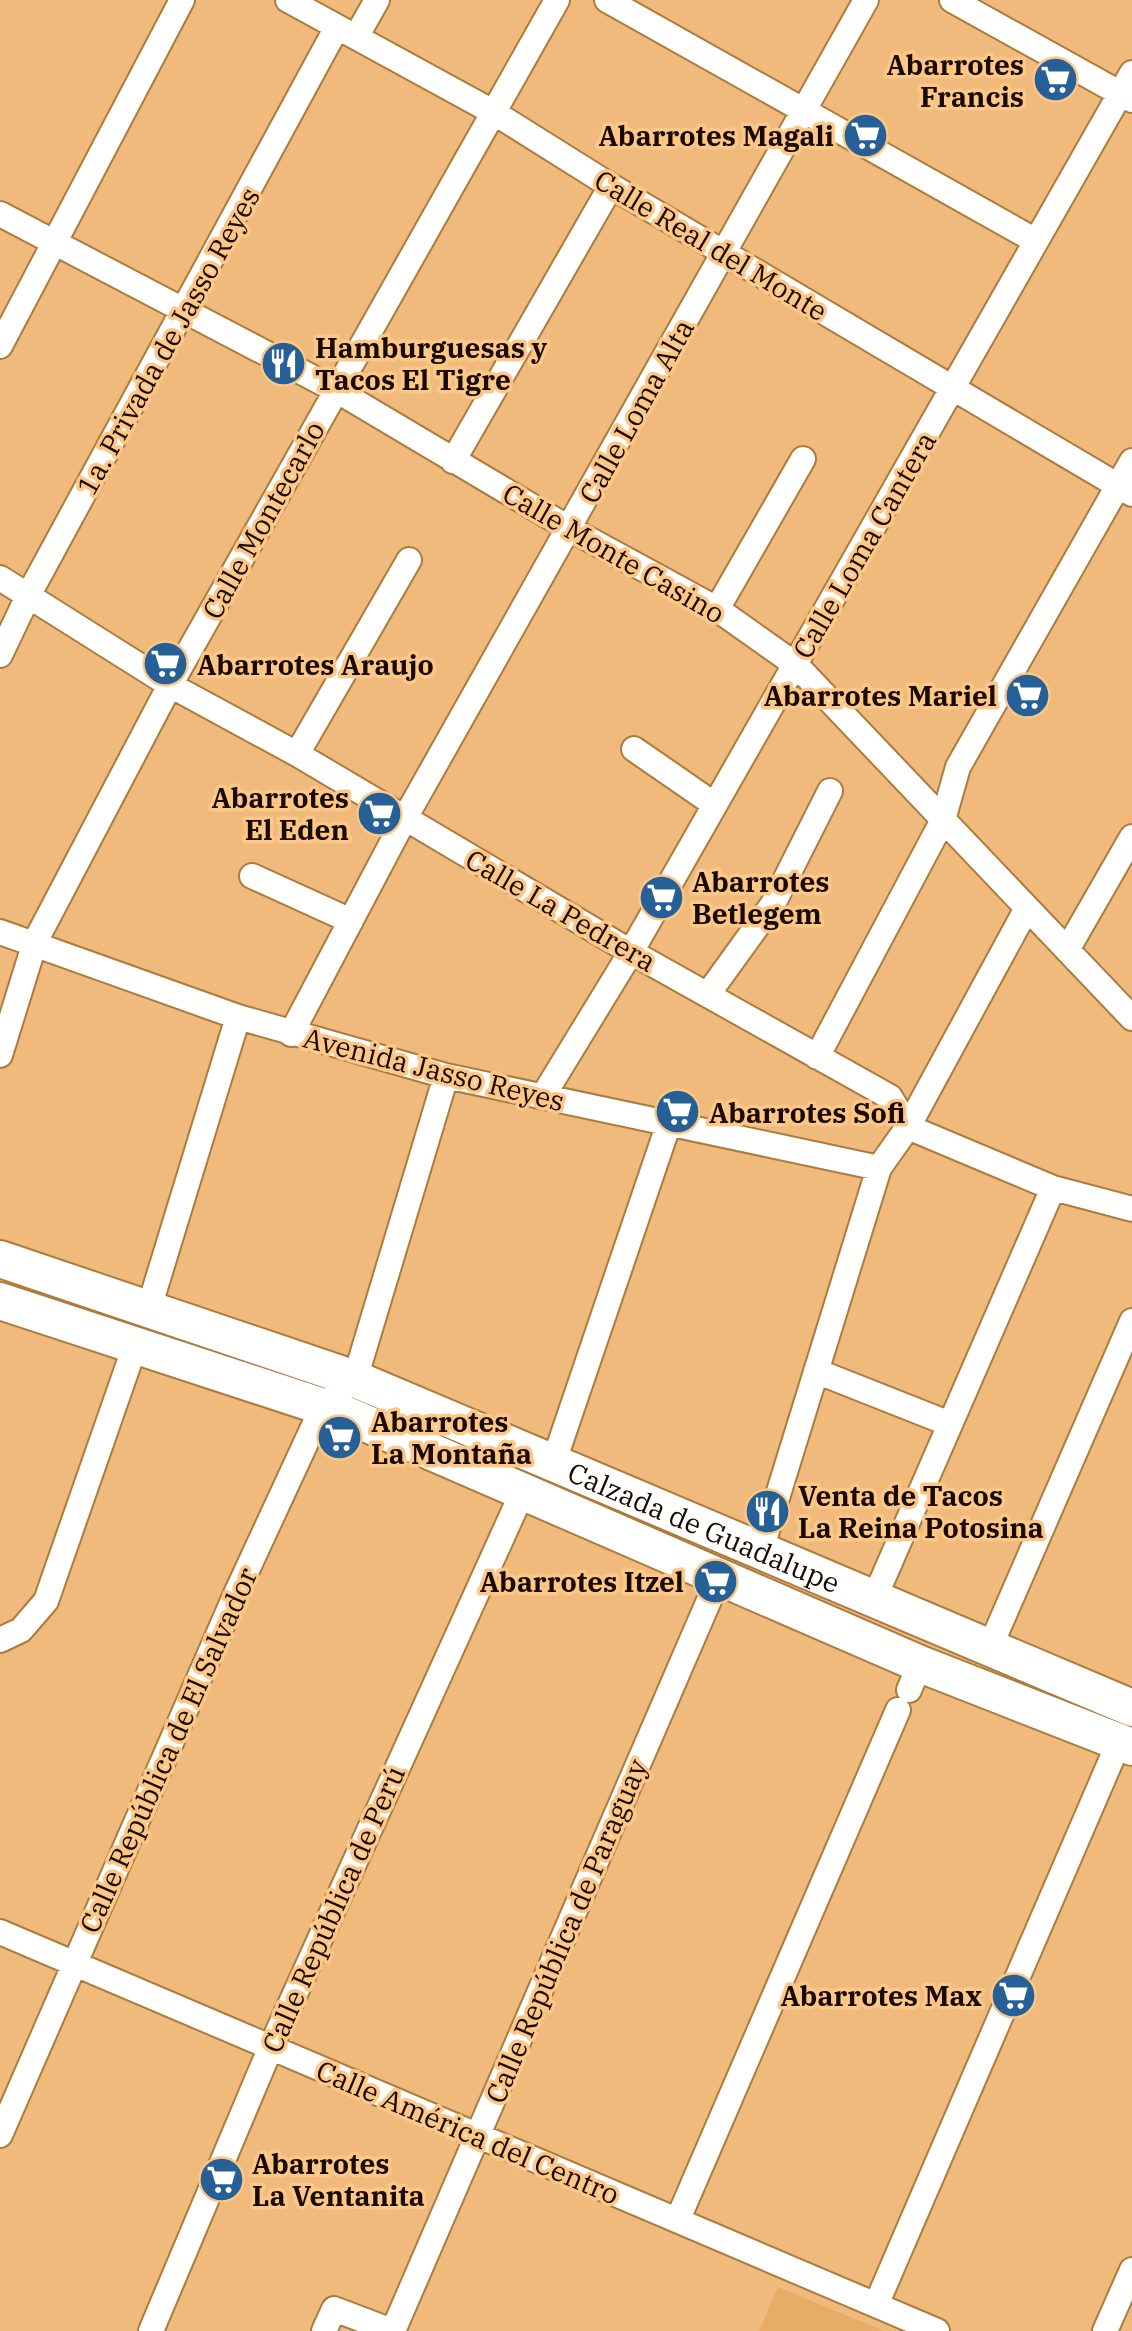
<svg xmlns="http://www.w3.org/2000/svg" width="1132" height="2331" viewBox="0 0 1132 2331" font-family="'IBM Plex Serif',serif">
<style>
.built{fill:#e7ad67}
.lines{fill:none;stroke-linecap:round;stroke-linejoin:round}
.minor-casing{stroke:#ad7b3c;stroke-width:28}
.primary-casing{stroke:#ad7b3c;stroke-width:40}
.minor{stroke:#fff;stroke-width:24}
.primary{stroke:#fff;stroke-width:36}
.labels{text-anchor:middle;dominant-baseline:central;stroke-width:7;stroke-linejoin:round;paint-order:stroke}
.poi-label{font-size:28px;font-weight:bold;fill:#180a00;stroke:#fdc787;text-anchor:start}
.street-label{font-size:28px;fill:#180a00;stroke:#fdc787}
</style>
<rect width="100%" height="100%" fill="#efba7b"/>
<path class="built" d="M778,2287L884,2331H759Z"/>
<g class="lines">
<defs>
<path id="minor" d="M288,0L493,112L611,186L1132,494
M607,0L1036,241
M952,0L1132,100
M356,37L377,0
M0,214L336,390L570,529L717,609L796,665L1132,1018
M0,346L182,0
M453,461L611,186
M0,578L170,685L297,754L631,952L890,1097L908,1127L1053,1188L1132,1209
M717,609L803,459
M0,655L29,594L337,27
M634,749L715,805
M297,754L409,560
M252,876L351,921
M0,932L238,1017L446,1076L879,1168
M1067,950L1132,837
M708,994L773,904L830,791
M291,1034L405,818L866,0
M0,1055L35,942L170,685L557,0
M817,1057L943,820L958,767L1132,461
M543,1096L631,952L1132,73
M149,1308L238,1017
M816,1371L950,1424
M553,1464L669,1123
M760,1553L879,1168L908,1127L1027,908
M874,1599L1053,1188
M0,1640L21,1630L46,1601L136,1343
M990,1647L1132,1321
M909,1690L920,1664
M0,1932L937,2331
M0,2135L235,1596L323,1406L355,1379L446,1076
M678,2219L898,1710
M876,2305L1119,1742
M151,2331L270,2049L523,1491
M324,2331L334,2309L392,2331
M393,2331L720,1575
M1105,2331L1132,2270"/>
<g id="primary">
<path id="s1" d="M0,1259L355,1379L1132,1708"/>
<path d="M0,1301L342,1413L920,1664L1132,1747"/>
</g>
</defs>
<use href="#minor" class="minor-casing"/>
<use href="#primary" class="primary-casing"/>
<use href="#minor" class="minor"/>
<use href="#primary" class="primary"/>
</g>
<defs>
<symbol id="supermarket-disc" viewBox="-11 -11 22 22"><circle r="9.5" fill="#266097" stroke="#fdc787"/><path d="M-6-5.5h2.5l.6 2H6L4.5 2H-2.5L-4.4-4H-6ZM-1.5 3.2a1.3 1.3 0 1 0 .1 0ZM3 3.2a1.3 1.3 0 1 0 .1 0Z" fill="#fff"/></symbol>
<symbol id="restaurant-disc" viewBox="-11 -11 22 22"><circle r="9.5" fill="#266097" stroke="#fdc787"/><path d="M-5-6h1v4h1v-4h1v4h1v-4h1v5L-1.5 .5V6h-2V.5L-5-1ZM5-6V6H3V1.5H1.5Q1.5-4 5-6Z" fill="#fff"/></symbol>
</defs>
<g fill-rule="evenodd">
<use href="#supermarket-disc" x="1030" y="54" width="51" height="51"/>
<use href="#supermarket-disc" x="840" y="110" width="51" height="51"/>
<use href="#restaurant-disc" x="258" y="338" width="51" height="51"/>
<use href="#supermarket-disc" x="140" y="638" width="51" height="51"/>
<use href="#supermarket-disc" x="1002" y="670" width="51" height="51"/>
<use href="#supermarket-disc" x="354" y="788" width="51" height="51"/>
<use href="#supermarket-disc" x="636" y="872" width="51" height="51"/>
<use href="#supermarket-disc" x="652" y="1086" width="51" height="51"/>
<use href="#supermarket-disc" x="314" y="1412" width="51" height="51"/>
<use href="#restaurant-disc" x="742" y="1486" width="51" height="51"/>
<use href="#supermarket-disc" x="690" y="1556" width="51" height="51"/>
<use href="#supermarket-disc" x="988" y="1970" width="51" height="51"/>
<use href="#supermarket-disc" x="196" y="2154" width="51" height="51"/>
</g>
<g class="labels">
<g class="poi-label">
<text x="1024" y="64" text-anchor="end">Abarrotes<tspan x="1024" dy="32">Francis</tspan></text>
<text x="834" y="135" text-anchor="end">Abarrotes Magali</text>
<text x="315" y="347">Hamburguesas y<tspan x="315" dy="32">Tacos El Tigre</tspan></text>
<text x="197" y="664">Abarrotes Araujo</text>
<text x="997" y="695" text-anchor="end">Abarrotes Mariel</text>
<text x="349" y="797" text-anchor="end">Abarrotes<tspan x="349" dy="32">El Eden</tspan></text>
<text x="692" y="881">Abarrotes<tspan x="692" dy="32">Betlegem</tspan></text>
<text x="709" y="1112">Abarrotes Sofi</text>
<text x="371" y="1421">Abarrotes<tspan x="371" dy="32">La Montaña</tspan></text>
<text x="798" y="1495">Venta de Tacos<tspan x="798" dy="32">La Reina Potosina</tspan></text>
<text x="684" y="1581" text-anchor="end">Abarrotes Itzel</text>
<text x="982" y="1995" text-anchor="end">Abarrotes Max</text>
<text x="252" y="2163">Abarrotes<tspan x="252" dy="32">La Ventanita</tspan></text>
</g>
<g class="street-label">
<text transform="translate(711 245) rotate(31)">Calle Real del Monte</text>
<text transform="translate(168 341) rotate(-61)">1a. Privada de Jasso Reyes</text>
<text transform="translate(636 411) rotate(-61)">Calle Loma Alta</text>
<text transform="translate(263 520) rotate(-61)">Calle Montecarlo</text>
<text transform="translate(864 545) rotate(-60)">Calle Loma Cantera</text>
<text transform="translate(614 553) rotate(30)">Calle Monte Casino</text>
<text transform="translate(561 910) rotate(30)">Calle La Pedrera</text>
<text transform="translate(434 1069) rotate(14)">Avenida Jasso Reyes</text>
<text stroke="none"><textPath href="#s1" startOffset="754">Calzada de Guadalupe</textPath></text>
<text transform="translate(168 1750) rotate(-66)">Calle República de El Salvador</text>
<text transform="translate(333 1909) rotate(-66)">Calle República de Perú</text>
<text transform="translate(566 1931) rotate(-67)">Calle República de Paraguay</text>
<text transform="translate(468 2132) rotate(23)">Calle América del Centro</text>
</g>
</g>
</svg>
